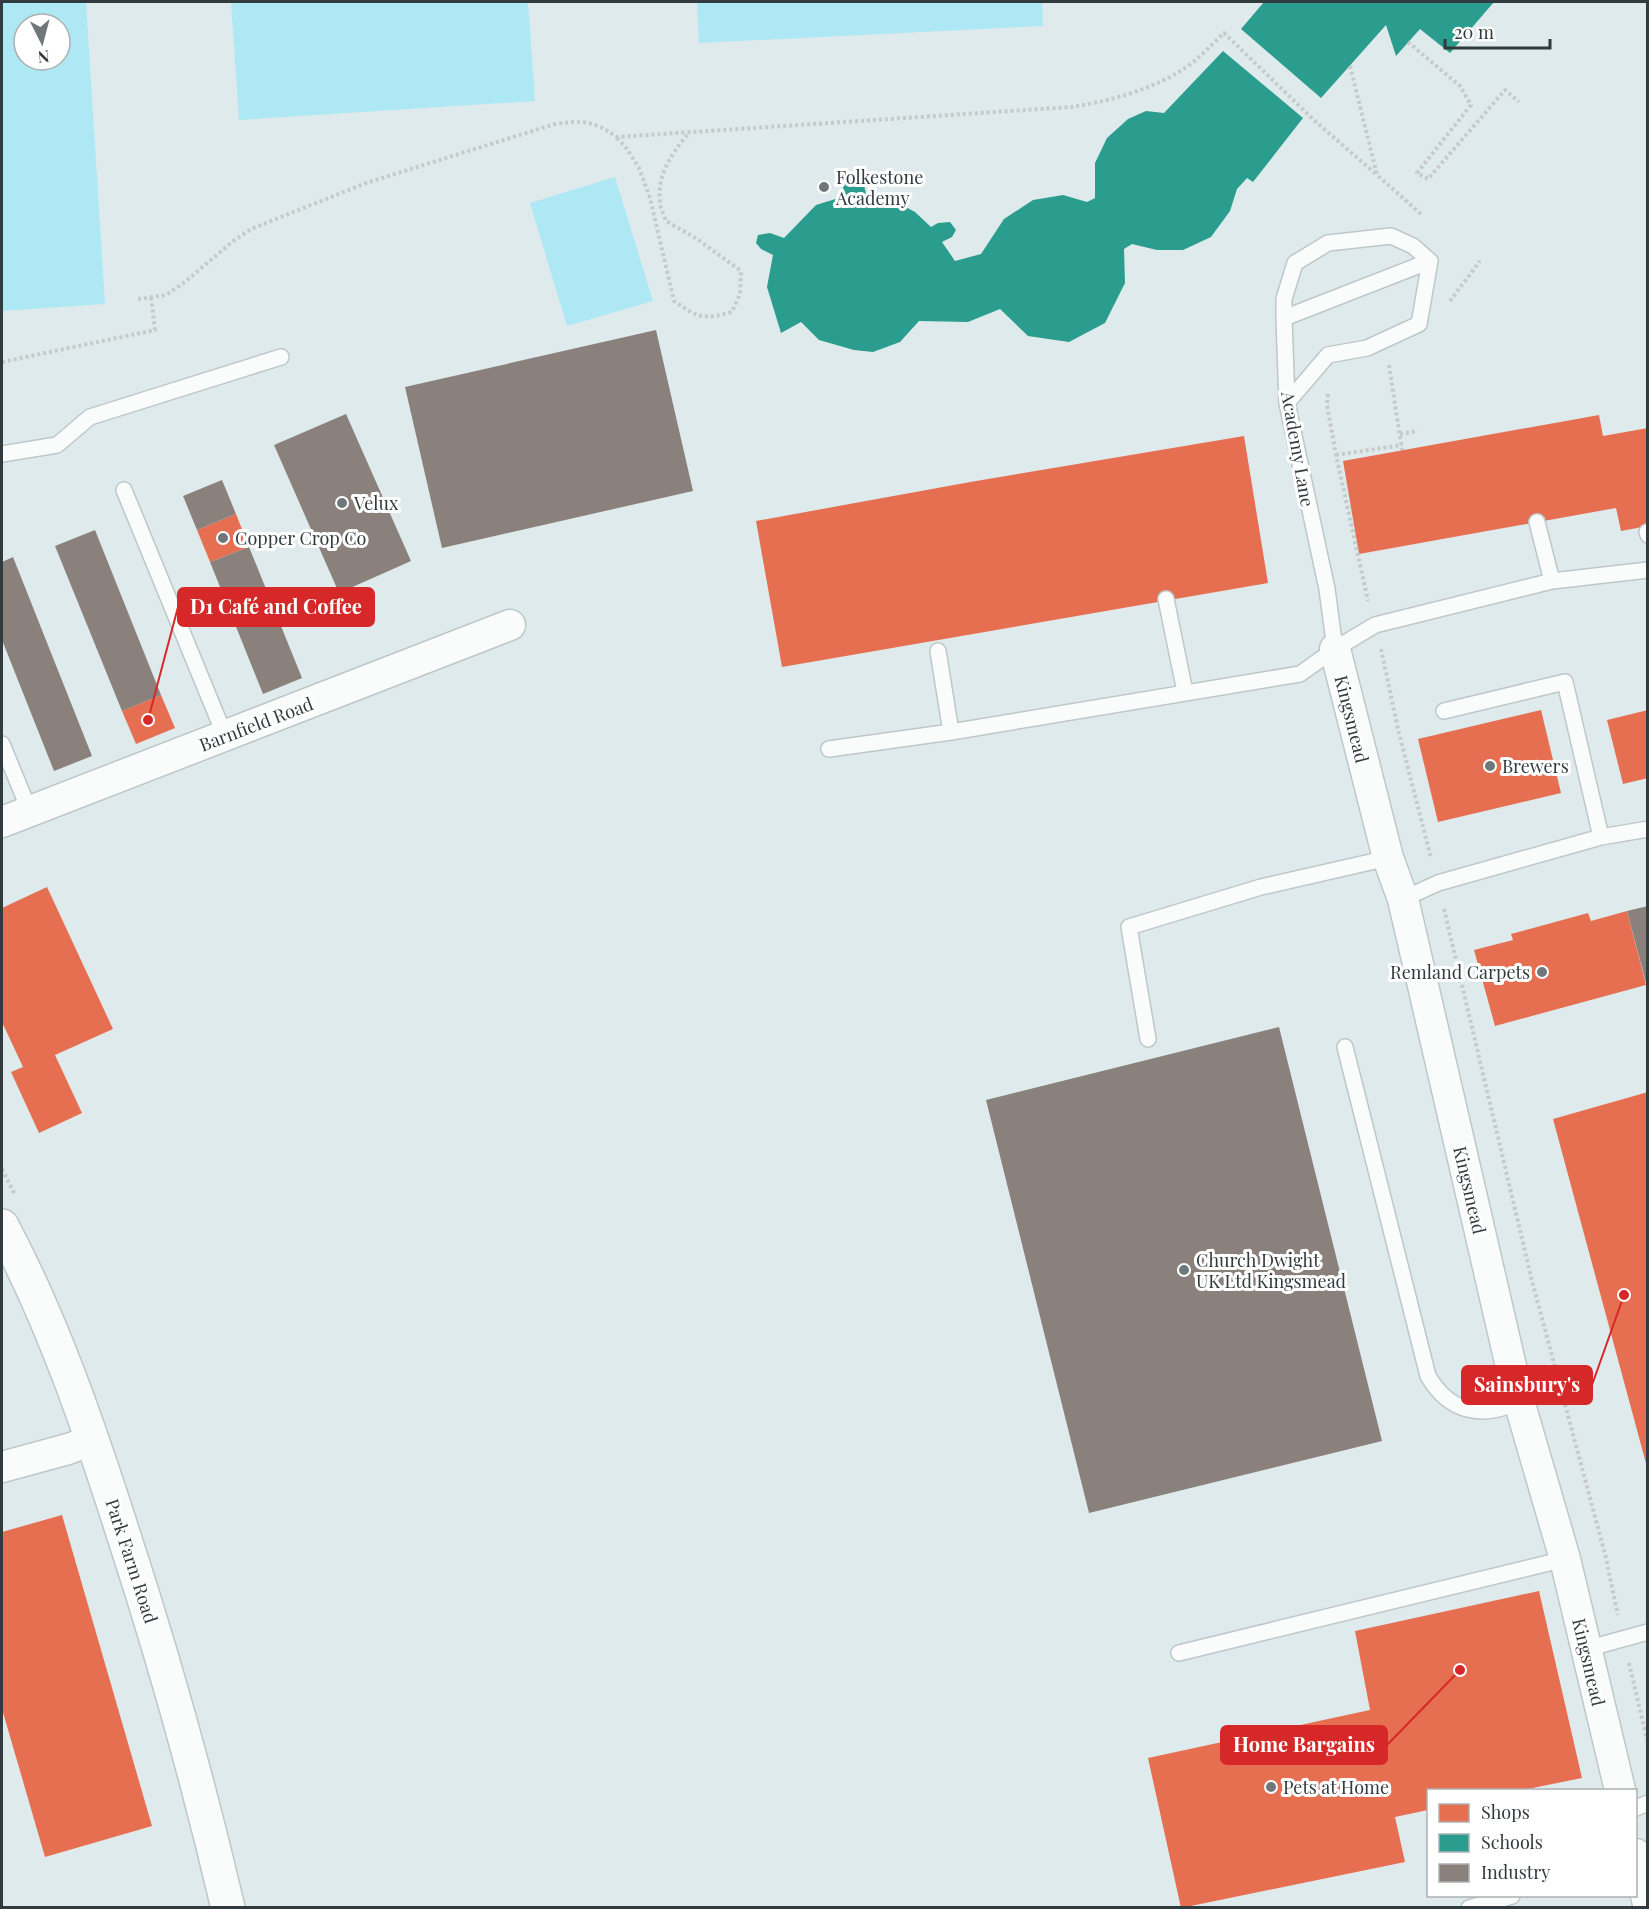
<svg xmlns="http://www.w3.org/2000/svg" width="1649" height="1909" viewBox="0 0 1649 1909" font-family="'Playfair Display',serif">
<style>
.green{fill:#aee8f5;fill-rule:evenodd}
.shops{fill:#e76f51}
.schools{fill:#2a9d8f}
.industry{fill:#8a817c}
.lines{fill:none;stroke-linecap:round;stroke-linejoin:round}
.service-casing{stroke:#bec7c9;stroke-width:18}
.minor-casing{stroke:#bec7c9;stroke-width:33}
.tertiary-casing{stroke:#bec7c9;stroke-width:36}
.path{stroke:#c6caca;stroke-width:4;stroke-dasharray:3 3;stroke-linecap:butt}
.service{stroke:#fafcfc;stroke-width:15}
.minor{stroke:#fafcfc;stroke-width:30}
.tertiary{stroke:#fafcfc;stroke-width:33}
.poi-dot{fill:#6e787a;stroke:#fff;stroke-width:2}
.labels{text-anchor:middle;dominant-baseline:central;stroke-width:6;stroke-linejoin:round;paint-order:stroke}
.poi-label{font-size:18px;fill:#313a3c;stroke:#fff;text-anchor:start}
.street-label{font-size:18px;fill:#313a3c;stroke:#fff}
.leader{fill:none;stroke:#d62828;stroke-width:2}
.callout-dot{fill:#d62828;stroke:#fff;stroke-width:2}
.callout{fill:#d62828;stroke:#d62828;stroke-width:2}
.callout-label{font-size:20px;text-anchor:middle;font-weight:bold;fill:#fff}
</style>
<rect width="100%" height="100%" fill="#deeaec"/>
<path class="green" d="M2,2H86L105,304L2,311ZM24,24H60V60H24Z
M231,2H528L535,101L239,120Z
M697,2H1042L1043,26L699,43Z
M615,177L653,301L567,326L530,203Z"/>
<path class="shops" d="M1599,415L1603,436L1648,428V526L1621,531L1616,508L1359,554L1343,461Z
M1244,436L1268,583L782,667L756,521L976,481Z
M236,514L249,547L210,562L197,530Z
M161,695L175,728L136,744L122,711Z
M1541,710L1561,793L1438,822L1418,739Z
M1648,710V778L1623,784L1607,720Z
M47,887L113,1029L55,1055L82,1113L39,1133L11,1072L23,1067L2,1022V908Z
M1627,911L1646,985L1495,1026L1474,950L1513,940L1511,934L1588,913L1591,921Z
M1648,1092V1467H1647L1553,1119Z
M62,1515L152,1826L45,1857L2,1709V1532Z
M1539,1591L1582,1778L1523,1790H1428V1810L1395,1817L1405,1862L1181,1908L1148,1758L1370,1710L1355,1631Z"/>
<path class="schools" d="M1264,2H1494L1450,53L1420,29L1396,56L1386,25L1321,98L1241,29Z
M1223,51L1303,118L1253,182L1247,178L1237,189L1230,211L1211,237L1183,250H1157L1132,244L1124,249L1125,283L1105,323L1069,342L1028,336L1000,309L968,322L919,321L900,342L873,352L854,350L819,340L801,322L781,333L767,287L773,255L761,249L756,243L758,235L770,233L784,238L816,205L845,196L842,183L848,174L856,173L863,180L866,194L891,199L915,212L931,227L938,223L950,222L956,230L952,237L942,242L955,261L981,254L1004,219L1033,200L1063,195L1087,202L1095,198V163L1107,138L1128,119L1146,111L1164,113Z"/>
<path class="industry" d="M656,330L693,491L442,548L405,387Z
M346,414L411,561L339,593L274,445Z
M222,480L236,514L197,530L183,496Z
M95,530L161,695L122,711L55,546Z
M249,547L302,678L263,694L210,562Z
M13,557L92,756L54,771L2,640V562Z
M1648,906V987H1647L1627,911Z
M1279,1027L1382,1441L1089,1513L986,1100Z"/>
<g class="lines">
<defs>
<path id="service" d="M1284,318V299L1295,263L1328,243L1391,236L1413,246L1430,261
M1287,403L1328,355L1367,348L1419,324L1430,261
M2,454L57,445L90,417L281,357
M124,490L225,736
M1537,522L1552,581
M1647,532L1648,535
M1166,599L1185,692
M1335,649L1327,589L1287,403L1284,318L1430,261
M938,651L951,732
M1444,711L1565,682L1601,837
M2,744L30,812
M829,749L951,732L1300,674L1335,649L1375,625L1552,581L1648,570
M1403,899L1438,883L1601,837L1648,829
M1148,1039L1129,927L1261,887L1388,858
M1345,1047L1428,1376C1449,1412 1482,1420 1519,1401
M1586,1649L1648,1632
M1179,1653L1565,1559
M1636,1808L1648,1803
M1469,1908L1512,1896"/>
<path id="minor" d="M1335,649L1388,858L1403,899L1519,1401L1565,1559L1620,1790
M2,822L510,625
M2,1467L68,1449L93,1440
M1636,1854L1648,1904"/>
<path id="tertiary" d="M2,1226C53,1322 89,1427 122,1530C163,1655 198,1780 228,1908"/>
</defs>
<use href="#service" class="service-casing"/>
<use href="#minor" class="minor-casing"/>
<use href="#tertiary" class="tertiary-casing"/>
<path class="path" d="M1408,42L1460,86L1471,105L1417,173L1428,179L1505,90L1519,102
M1350,66L1377,175L1423,216
M617,138L627,149L639,168L650,198L674,301C698,318 704,320 732,312L740,294L741,271L697,239L666,221C664,215 660,208 660,202C656,176 673,151 689,133
M138,299L166,295L185,282L232,242L251,229L366,183L555,124C581,120 595,121 617,137L1071,107C1106,102 1151,90 1182,70C1197,61 1211,45 1224,33L1315,121L1377,175
M1450,301L1480,261
M2,362L155,330L151,297
M1389,365L1402,450
M1328,394L1327,405L1336,455L1368,601
M1400,434L1418,431
M1336,455L1402,445
M1381,649L1398,729L1431,858
M1444,909L1532,1281L1605,1554L1618,1615
M2,1169L15,1195
M1629,1663L1648,1744"/>
<use href="#service" class="service"/>
<use href="#minor" class="minor"/>
<use href="#tertiary" class="tertiary"/>
</g>
<g class="poi-dot">
<circle cx="824" cy="187" r="6"/>
<circle cx="342" cy="503" r="6"/>
<circle cx="223" cy="538" r="6"/>
<circle cx="1490" cy="766" r="6"/>
<circle cx="1542" cy="972" r="6"/>
<circle cx="1184" cy="1270" r="6"/>
<circle cx="1271" cy="1787" r="6"/>
</g>
<g class="labels">
<g class="poi-label">
<text x="836" y="177">Folkestone<tspan x="836" dy="21">Academy</tspan></text>
<text x="354" y="503">Velux</text>
<text x="235" y="538">Copper Crop Co</text>
<text x="1502" y="766">Brewers</text>
<text x="1530" y="972" text-anchor="end">Remland Carpets</text>
<text x="1196" y="1260">Church Dwight<tspan x="1196" dy="21">UK Ltd Kingsmead</tspan></text>
<text x="1283" y="1787">Pets at Home</text>
</g>
<g class="street-label">
<text transform="translate(1298 449) rotate(80)">Academy Lane</text>
<text transform="translate(1352 719) rotate(76)">Kingsmead</text>
<text transform="translate(256 724) rotate(-21)">Barnfield Road</text>
<text transform="translate(1470 1190) rotate(77)">Kingsmead</text>
<text transform="translate(132 1561) rotate(72)">Park Farm Road</text>
<text transform="translate(1589 1662) rotate(77)">Kingsmead</text>
</g>
</g>
<path class="leader" d="M148 720L178 607M1624 1295L1592 1385M1460 1670L1387 1745"/>
<g class="callout-dot">
<circle cx="148" cy="720" r="6"/>
<circle cx="1624" cy="1295" r="6"/>
<circle cx="1460" cy="1670" r="6"/>
</g>
<g class="callout">
<rect x="178" y="588" width="196" height="38" rx="6"/>
<rect x="1462" y="1366" width="130" height="38" rx="6"/>
<rect x="1221" y="1726" width="166" height="38" rx="6"/>
</g>
<g class="callout-label">
<text x="276" y="614">D1 Café and Coffee</text>
<text x="1527" y="1392">Sainsbury's</text>
<text x="1304" y="1752">Home Bargains</text>
</g>
<rect width="1649" height="1909" fill="none" stroke="#313a3c" stroke-width="6"/>
<rect x="1427" y="1789" width="210" height="108" fill="#ffffff" stroke="#adb0b1" stroke-width="1.5"/>
<rect x="1439" y="1804" width="30" height="18" fill="#e76f51" stroke="#adb0b1" stroke-width="1.5"/>
<text x="1481" y="1819" font-size="18" fill="#313a3c">Shops</text>
<rect x="1439" y="1834" width="30" height="18" fill="#2a9d8f" stroke="#adb0b1" stroke-width="1.5"/>
<text x="1481" y="1849" font-size="18" fill="#313a3c">Schools</text>
<rect x="1439" y="1864" width="30" height="18" fill="#8a817c" stroke="#adb0b1" stroke-width="1.5"/>
<text x="1481" y="1879" font-size="18" fill="#313a3c">Industry</text>
<g transform="translate(42 42) rotate(174)"><circle r="28" fill="#ffffff" stroke="#adb0b1" stroke-width="1.5"/>
<path d="M0-4.5L10 22L0 15L-10 22Z" fill="#6e787a"/>
<text y="-9" font-size="16" font-weight="bold" text-anchor="middle" fill="#313a3c">N</text>
</g>
<path d="M1445 39v9h105v-9" fill="none" stroke="#313a3c" stroke-width="3"/>
<text x="1454" y="39" font-size="18" fill="#313a3c" stroke="#ffffff" stroke-width="4.5" paint-order="stroke">20 m</text>
</svg>
